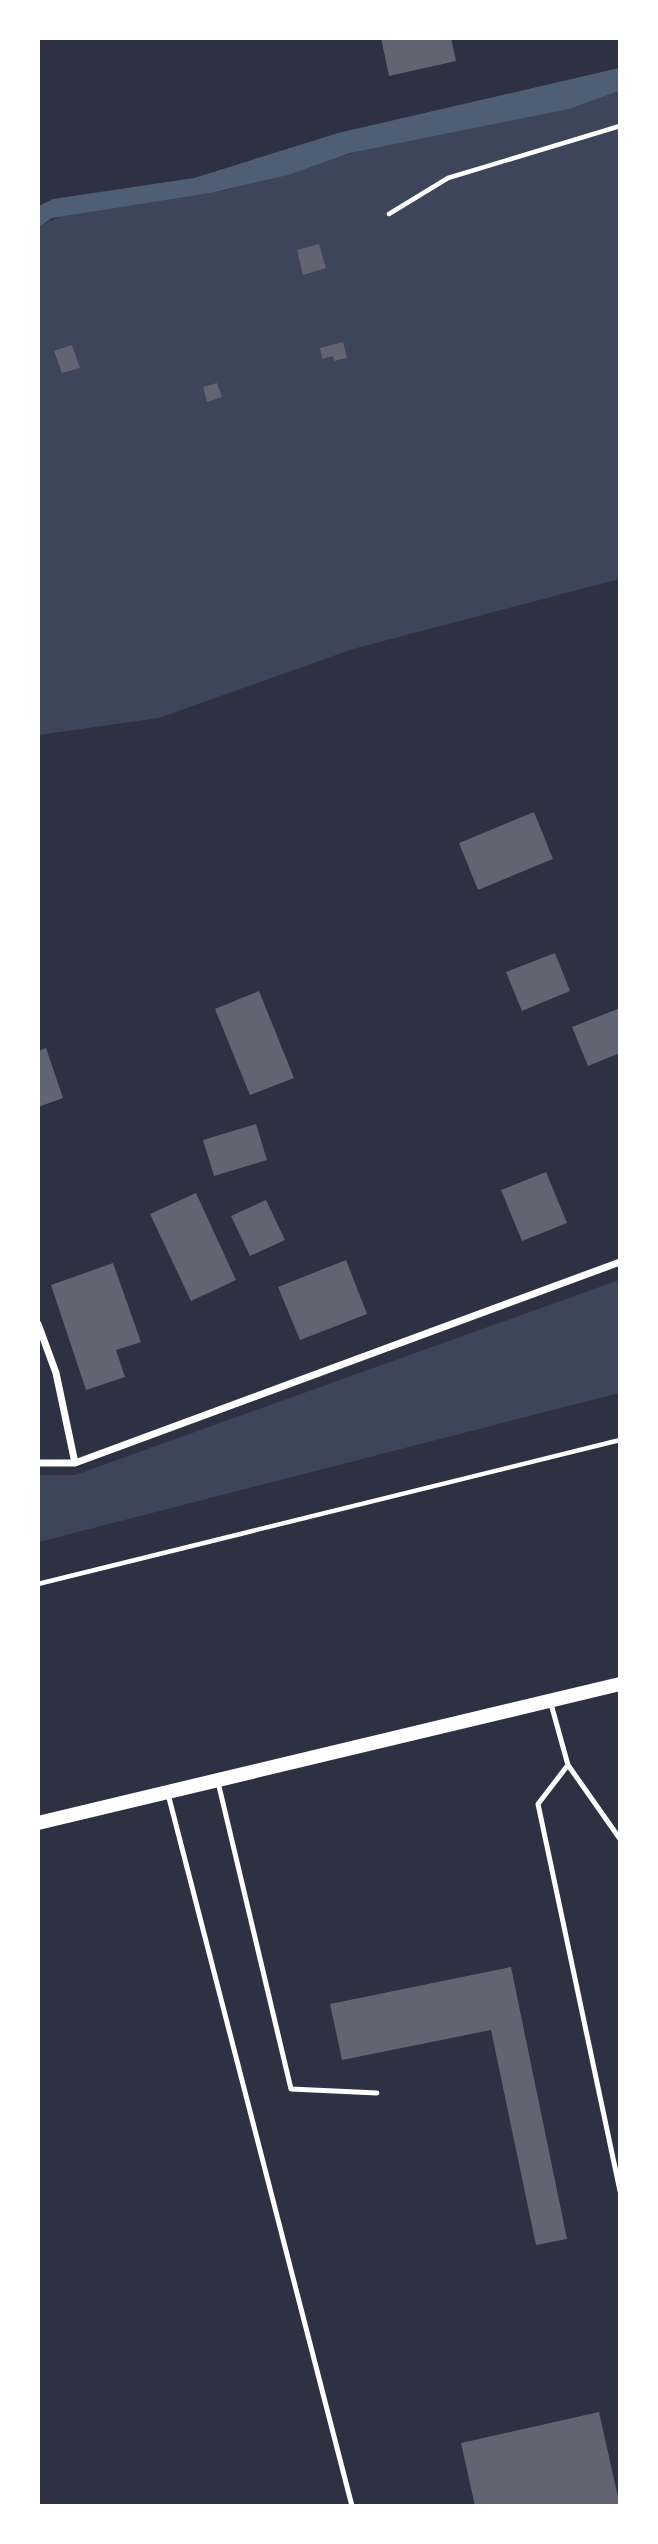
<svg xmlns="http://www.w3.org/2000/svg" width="658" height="2544" viewBox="0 0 658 2544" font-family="Raleway,sans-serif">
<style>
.green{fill:#3c4559}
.water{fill:#4f5d75}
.building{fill:#626471}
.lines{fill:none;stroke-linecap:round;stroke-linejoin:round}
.path{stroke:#fff;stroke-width:4.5}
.service{stroke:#fff;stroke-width:5}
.minor{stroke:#fff;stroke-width:7}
.secondary{stroke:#fff;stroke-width:14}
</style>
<rect width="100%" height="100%" fill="#2d3142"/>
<path class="green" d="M619,91V579L353,649L159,718L39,735V227C78,202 161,201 209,193C258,185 304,166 352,153C440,129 533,122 619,91Z
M619,1280V1393L39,1542V1475H75Z"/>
<path class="water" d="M619,68V91L569,109L350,153L288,175L210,193L52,218L39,227V206L53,199L194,178L338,133Z"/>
<path class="building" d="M381,38H451L456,61L389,76Z
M319,244L326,268L303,275L297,250Z
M343,342L347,358L334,361L333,356L322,359L320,348Z
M72,345L80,368L62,373L54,351Z
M217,383L222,397L207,402L203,387Z
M534,812L553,859L478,890L459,843Z
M555,953L570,991L522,1011L506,972Z
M259,991L294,1078L250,1095L215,1009Z
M620,1008V1053L588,1066L572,1027Z
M46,1048L63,1098L38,1107V1051Z
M256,1124L267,1160L214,1176L203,1140Z
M546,1172L567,1223L522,1241L501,1190Z
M196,1193L236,1280L191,1301L150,1214Z
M266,1200L285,1240L250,1256L231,1216Z
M346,1260L367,1314L300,1340L278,1287Z
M113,1263L141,1342L116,1350L125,1377L86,1390L51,1285Z
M511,1967L567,2239L536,2245L491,2030L342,2060L330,2004Z
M599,2412L620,2506H475L461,2443Z"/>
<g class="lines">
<path class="path" d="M389,214L448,178L620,126
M38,1584L620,1440"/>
<path class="service" d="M551,1704L568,1765L620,1839
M568,1765L538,1804L620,2191
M218,1782L291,2089L377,2093
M168,1794L352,2506"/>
<path class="minor" d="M38,1324L56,1373L75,1463
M38,1463H75L620,1262"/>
<path class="secondary" d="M38,1823L620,1684"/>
</g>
<rect width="658" height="2544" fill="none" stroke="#ffffff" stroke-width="80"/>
</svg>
